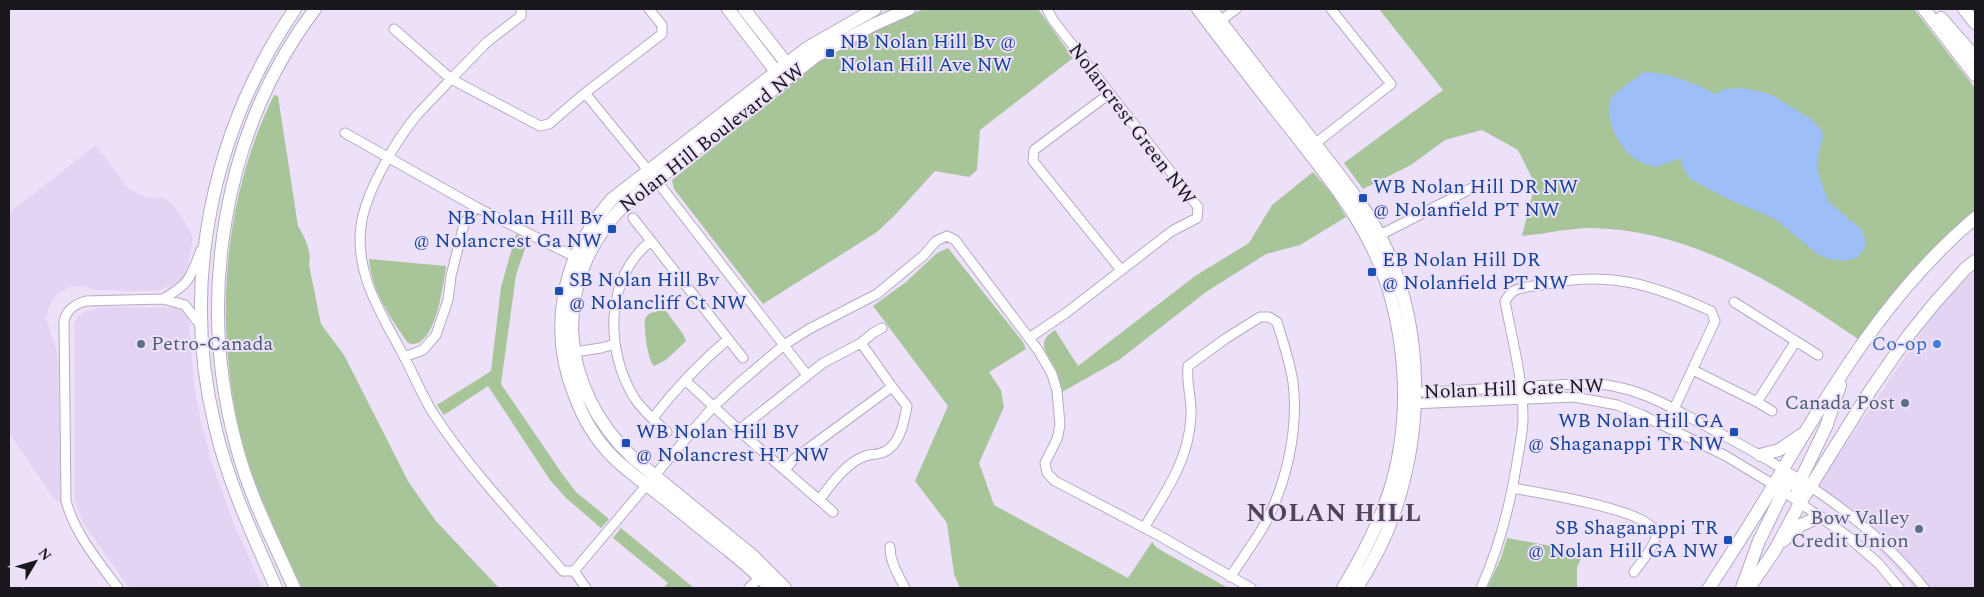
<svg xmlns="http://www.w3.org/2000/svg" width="1984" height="597" viewBox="0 0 1984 597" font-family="Spectral,serif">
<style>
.built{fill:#e4d4f3}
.green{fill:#a8c499}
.water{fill:#9ebef8}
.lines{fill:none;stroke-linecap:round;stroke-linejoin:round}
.street-casing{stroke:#b6aac2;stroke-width:11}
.secondary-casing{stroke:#b6aac2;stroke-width:14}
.street{stroke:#fff;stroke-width:9}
.secondary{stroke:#fff;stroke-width:12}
.transit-dot{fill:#1a4fb4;stroke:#ede1fa;stroke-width:2}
.service-dot{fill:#5c6f8a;stroke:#ede1fa;stroke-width:2}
.shop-dot{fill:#3f7fe0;stroke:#ede1fa;stroke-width:2}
.labels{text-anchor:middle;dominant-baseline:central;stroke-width:4;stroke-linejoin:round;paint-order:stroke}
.transit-label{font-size:20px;fill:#164399;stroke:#ede1fa;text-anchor:start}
.street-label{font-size:20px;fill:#1a161e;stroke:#ede1fa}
.service-label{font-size:20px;fill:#4e5e75;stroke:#ede1fa;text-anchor:end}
.shop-label{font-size:20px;fill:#366cbe;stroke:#ede1fa;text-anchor:end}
.district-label{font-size:25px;font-weight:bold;letter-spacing:1px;fill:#4f4458;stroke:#ede1fa}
</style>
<rect width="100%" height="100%" fill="#ede1fa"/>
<path class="built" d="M96,145L129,189L146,197L166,198L178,211L193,236L188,267L185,275L181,280L171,286L154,291H136L97,290L81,286L69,287L56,295L50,305L46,317L58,354L61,503L54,499L9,433V213Z
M1975,271V588H1914L1818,485L1945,298Z
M112,307L176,308L183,310L189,318L194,385L201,422L212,463L234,524L263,588H129L83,523L75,501L74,483V327L77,317L84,312L98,308Z"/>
<path class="green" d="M925,9H1038L1073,58L980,130L977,170L969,177L935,171L895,215L877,232L763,304L674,189L672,180L784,91C791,75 861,36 879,28C894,20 910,14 925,9Z
M1379,9H1914L1975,88V211C1929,248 1892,291 1858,339C1780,285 1689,229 1591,228C1568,228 1545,234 1522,236L1535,184L1518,150L1482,130L1445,140L1411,165L1363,189L1344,163L1443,90Z
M274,95L278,96L298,226C305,238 312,251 309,265L321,324L344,355L408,481L435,520L499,588H302C279,538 253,487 240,433C214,321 223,199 274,95Z
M1313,172L1333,195L1346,217L1300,245L1266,254L1206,292L1119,360L1062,392C1060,384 1059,376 1055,369C1048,353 1034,343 1055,330L1078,366L1195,276L1249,243L1272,205Z
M516,234L528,240L516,275L501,384L563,475L576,492L609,519L601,528L566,498L550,480L488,386L444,415L437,405L491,371L501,287Z
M948,248L1023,342L1026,349L989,372L1001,390L1004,407L979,463L994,505L1128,578L1152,542L1157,548L1228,588H960L954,574L947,523L915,481L948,406L873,306L906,282L937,253Z
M369,259L446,266C444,282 435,353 408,343C391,319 371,289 369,259Z
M663,307L683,334L686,341L666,360L654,366C647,358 644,330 645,318L650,313L656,312Z
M621,528L694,588H663L668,583L613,538Z
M1507,538L1584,552L1577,567V588H1487L1501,558Z"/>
<path class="water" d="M1644,72C1667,72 1695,83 1715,94L1725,89L1744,88L1770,94L1811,119L1822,130L1823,138L1818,155L1817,169L1828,201L1863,231L1866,245L1858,257L1846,261L1828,259L1816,253L1775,219L1728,199L1690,179L1682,166L1681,158L1656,167C1649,165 1641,163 1634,158C1619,147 1603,118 1611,99C1613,94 1638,76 1644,72Z"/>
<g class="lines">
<defs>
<path id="street" d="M521,9V16L487,42L451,79L540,126L549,124L585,93L662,34V25L649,9
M1220,21L1236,9
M394,29L451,79C440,91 428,103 417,115C396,140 365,193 361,226C355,272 379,310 400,349C413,372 421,395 435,416C472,472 519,521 563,571H574L711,409L738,384L784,345L809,329L877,294L924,255L936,241L947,236L955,240L1038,350L1052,374L1057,391L1060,425L1057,439L1045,463L1047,473L1055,481L1158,535L1251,588
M585,93L656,180L807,375
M1109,94L1034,150L1033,161L1121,270
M345,133L476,207L581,260
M1311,147L1391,84L1331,9
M633,218L743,358
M1376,237L1472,188
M651,241C604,278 605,352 635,399C644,412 656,422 667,432
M163,299C190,283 190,279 201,250
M1734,302L1818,355
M1029,338L1066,313L1172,231L1197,218L1198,207L1053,20L1047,9
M861,343L893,388
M574,352L601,348L615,344
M404,357L423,350L436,335L448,300L451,276L464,224L476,207
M1693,370L1757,402L1772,411
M685,380L752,442L833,512
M1409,392C1458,392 1507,386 1557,385C1577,384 1597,382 1617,387C1648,393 1676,410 1704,425C1785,467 1866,515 1924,588
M1757,402L1796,341
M1411,404L1574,397L1617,405L1642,415L1726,456L1774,485L1846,535L1879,564L1899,588
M653,418C675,389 700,363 728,339
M739,430L823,363L861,343L873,333L882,328
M785,470L794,459L889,389L893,388L907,406C904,422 900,445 884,452C878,455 870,454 865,456C846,463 831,484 820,499
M1513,488C1537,493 1650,509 1656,533C1658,542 1640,564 1634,572
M1144,528C1166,491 1189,460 1191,416C1192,399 1186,383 1188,366L1225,339L1260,317H1269L1277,322C1283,342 1290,362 1293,382C1299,430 1286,487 1262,529C1252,545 1241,561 1230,577
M890,547C890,563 898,574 905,588
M574,571L586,588
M118,588C98,561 75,534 66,501L64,321C67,309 75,304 86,301L163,299L185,305L200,325
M749,588L764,573
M1481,588C1500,546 1511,502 1518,456C1520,444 1523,430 1523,418C1523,379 1512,339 1505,301C1507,298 1510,294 1512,292C1519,287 1533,286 1542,285C1607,270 1652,284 1711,311L1715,321L1666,426"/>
<path id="secondary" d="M728,9L781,78
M744,9L791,69
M1198,9C1228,49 1259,89 1290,128C1320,167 1352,205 1373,249C1407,322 1414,416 1389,493C1378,527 1361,558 1343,588
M1211,9C1245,53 1279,97 1313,141C1338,174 1366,206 1384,244C1425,331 1424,435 1390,524C1382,547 1369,567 1357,588
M1924,9L1975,75
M1964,9L1975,23
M1941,18L1975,57
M1760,455L1779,450L1801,435
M1800,503L1797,487L1826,427L1840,385
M1783,541L1801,525L1819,517
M276,588C253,535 228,483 215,426C180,283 212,130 295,9
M294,588C274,542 250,497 237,448C196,300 222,132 315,9
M770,588C756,572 739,559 722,545C700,528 679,510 657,493C642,481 626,470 613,457C596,440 583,418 575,396C547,328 563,254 612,199L807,48L875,9
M785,588L753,556L633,458C558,387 550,283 622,207L816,56L873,25L909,9
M1709,588C1734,549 1760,510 1783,469C1837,378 1893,287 1975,218
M1742,588L1759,541L1787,484V475L1784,468
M1749,588L1775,550L1800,503L1870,391L1908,336L1933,305L1965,269L1975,261"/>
</defs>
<use href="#street" class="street-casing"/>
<use href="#secondary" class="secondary-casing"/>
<use href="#street" class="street"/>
<use href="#secondary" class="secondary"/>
</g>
<g class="transit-dot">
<rect x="825" y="48" width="10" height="10" rx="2.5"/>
<rect x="1358" y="193" width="10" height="10" rx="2.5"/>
<rect x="607" y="224" width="10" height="10" rx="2.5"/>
<rect x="1367" y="267" width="10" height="10" rx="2.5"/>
<rect x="554" y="286" width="10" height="10" rx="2.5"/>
<rect x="1729" y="427" width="10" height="10" rx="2.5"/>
<rect x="621" y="438" width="10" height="10" rx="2.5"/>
<rect x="1723" y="535" width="10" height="10" rx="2.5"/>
</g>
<g class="service-dot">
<circle cx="141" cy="344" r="5"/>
<circle cx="1905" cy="403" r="5"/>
<circle cx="1919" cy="529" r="5"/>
</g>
<circle class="shop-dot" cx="1937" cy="344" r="5"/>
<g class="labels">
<g class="transit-label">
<text x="840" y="42">NB Nolan Hill Bv @<tspan x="840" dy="23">Nolan Hill Ave NW</tspan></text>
<text x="1373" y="187">WB Nolan Hill DR NW<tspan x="1373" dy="23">@ Nolanfield PT NW</tspan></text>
<text x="602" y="218" text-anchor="end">NB Nolan Hill Bv<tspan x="602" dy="23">@ Nolancrest Ga NW</tspan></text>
<text x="1382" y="260">EB Nolan Hill DR<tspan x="1382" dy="23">@ Nolanfield PT NW</tspan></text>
<text x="569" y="280">SB Nolan Hill Bv<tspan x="569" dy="23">@ Nolancliff Ct NW</tspan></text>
<text x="1724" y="421" text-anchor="end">WB Nolan Hill GA<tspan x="1724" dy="23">@ Shaganappi TR NW</tspan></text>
<text x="636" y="432">WB Nolan Hill BV<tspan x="636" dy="23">@ Nolancrest HT NW</tspan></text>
<text x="1718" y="528" text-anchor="end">SB Shaganappi TR<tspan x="1718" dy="23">@ Nolan Hill GA NW</tspan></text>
</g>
<g class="street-label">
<text transform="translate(1132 124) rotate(53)">Nolancrest Green NW</text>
<text transform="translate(712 138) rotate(-38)">Nolan Hill Boulevard NW</text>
<text transform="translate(1514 389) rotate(-2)">Nolan Hill Gate NW</text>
</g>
<g class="service-label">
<text x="151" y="344" text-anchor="start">Petro-Canada</text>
<text x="1895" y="403">Canada Post</text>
<text x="1909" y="518">Bow Valley<tspan x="1909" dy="23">Credit Union</tspan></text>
</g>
<g class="shop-label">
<text x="1927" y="344">Co-op</text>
</g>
<g class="district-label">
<text x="1334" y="514">NOLAN HILL</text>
</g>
</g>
<rect width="1984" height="597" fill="none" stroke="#1a161e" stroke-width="20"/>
<g transform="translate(35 562) rotate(52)" stroke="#ede1fa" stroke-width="4" paint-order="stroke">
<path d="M0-4L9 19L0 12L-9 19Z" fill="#1a161e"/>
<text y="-8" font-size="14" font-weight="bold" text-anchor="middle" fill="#1a161e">N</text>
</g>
</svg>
